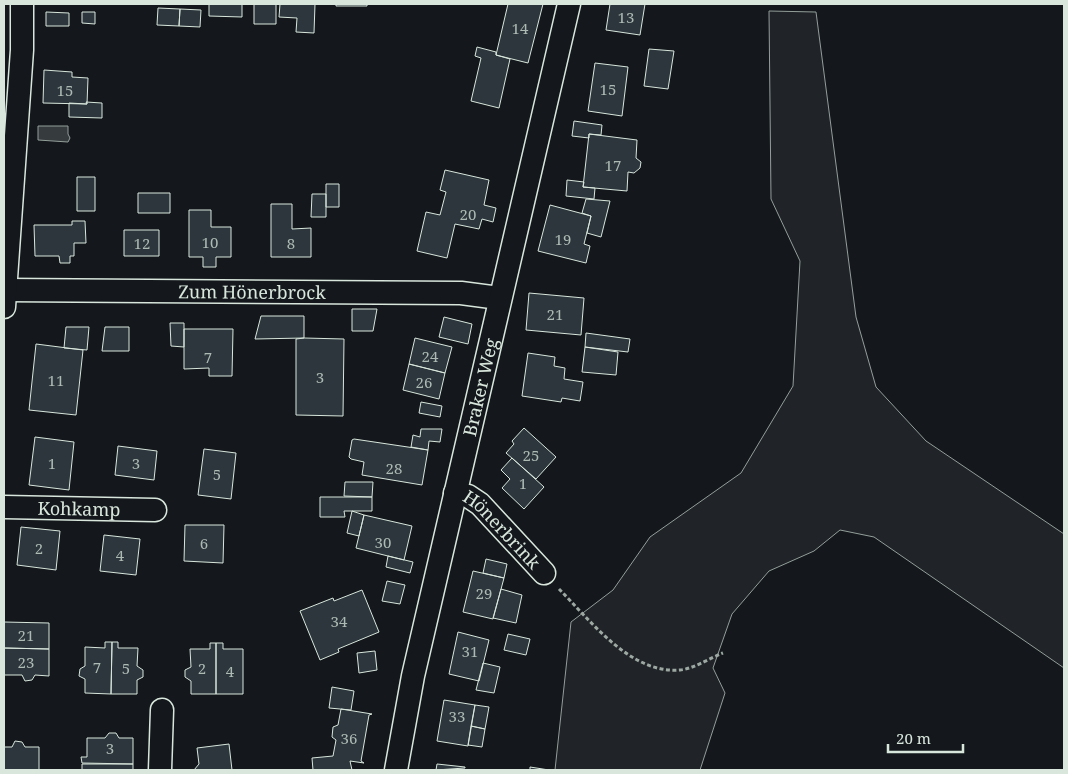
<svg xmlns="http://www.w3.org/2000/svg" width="1068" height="774" viewBox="0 0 1068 774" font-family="'Noto Serif',serif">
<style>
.green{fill:#202428;stroke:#939e99}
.water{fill:#363b3e;stroke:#939e99}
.building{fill:#2c363c;stroke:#d8e6dc}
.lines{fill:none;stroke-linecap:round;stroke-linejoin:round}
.minor-casing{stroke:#d8e6dc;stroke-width:25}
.path{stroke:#9da8a2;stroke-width:3;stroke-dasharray:4 2.5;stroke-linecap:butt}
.minor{stroke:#14181c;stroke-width:22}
.labels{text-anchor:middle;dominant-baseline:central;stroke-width:4;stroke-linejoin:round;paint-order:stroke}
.number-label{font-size:15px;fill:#adbab4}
.street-label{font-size:18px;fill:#d8e6dc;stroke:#14181c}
</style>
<rect width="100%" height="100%" fill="#14181c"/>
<path class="green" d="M769,11L816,12L856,317L876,387L926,441L1064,534V668L874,537L840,530L814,551L769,571L732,614L713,668L725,693L700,770H555L571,622L613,590L650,537L741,473L793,386L800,261L771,199Z"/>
<path class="water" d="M38,126H68V134L70,138L68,142L38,140Z"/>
<path class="building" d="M209,4H242V17L209,16Z
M254,4H276V24H254Z
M280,4H315L314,33L296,32L297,18L279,17Z
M336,4H367V6H336Z
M508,4H543L528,63L496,55Z
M610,4H645L640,35L606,30Z
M158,8L180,9L179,26L157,25Z
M180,9L201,10L200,27L179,26Z
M46,12L69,13V26H46Z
M82,12H95V24L82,23Z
M477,47L496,52V55L510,59L499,108L471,101L481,58L475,56Z
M649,49L674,51L668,89L644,86Z
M595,63L628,67L622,116L588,111Z
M44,70L72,72V77L88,78L87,104L43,103Z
M86,102L102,103V118L69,117V103L87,104Z
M574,121L602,125L601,135L589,134V138L572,136Z
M589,134L637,140L636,158L641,162L640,168L634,173L628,172L627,191L583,187Z
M445,170L489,180L484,205L496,208L493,222L482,219L479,229L455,224L447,258L417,251L426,212L440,215L446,192L440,190Z
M77,177H95V211H77Z
M567,180L584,182L583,187L595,188L594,199L566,196Z
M326,184H339V207H326Z
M138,193H170V213H138Z
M312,194H326V217H311Z
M586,199L610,201L601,237L587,233L591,216L582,213Z
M271,204H292V229L311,228V257H271Z
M550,205L591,216L584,244L590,246L586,263L538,251Z
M189,210H211V227H231V257H216V267H203V257H189Z
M72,221H85L86,243H74V256H70V263H60L59,256H35L34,225H72Z
M124,230H159V256H124Z
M529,293L584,298L581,335L526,330Z
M352,309H377L373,331H352Z
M261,316H304V338L255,339Z
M444,317L472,324L468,344L439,337Z
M170,323H184V347L171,346Z
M66,327H89L87,350L64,348Z
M105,327H129V351H102Z
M184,329H233L232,376H209V368L184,369Z
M586,333L630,339L628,352L585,347Z
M304,338L344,339L343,416L296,415V339Z
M415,338L452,347L445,373L409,364Z
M36,344L83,350L76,415L29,410Z
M585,347L618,352L616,375L582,372Z
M528,353L555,357L554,366L565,368L564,379L583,382L580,401L562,398L561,402L522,396Z
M409,364L445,373L439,399L403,390Z
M421,402L442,406L440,417L419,413Z
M524,428L556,457L536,479L506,453L514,444L512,441Z
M421,429H442L440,442L429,441L428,450L411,447L413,435L420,437Z
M35,437L74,442L69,490L29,485Z
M354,439L428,450L422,485L362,475L364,462L351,459L349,457L352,440Z
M118,446L157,451L154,480L115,475Z
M204,449L236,453L231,499L198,495Z
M512,458L544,487L524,509L502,488L510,479L501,470Z
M345,482H373L372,497L344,496Z
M320,497H372V511H344L345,517H320Z
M352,511L364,515L359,536L347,533Z
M364,515L412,526L404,560L356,548Z
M185,525H224L223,563L184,561Z
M21,527L60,531L56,570L17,565Z
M104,535L140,539L136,575L100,571Z
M388,556L413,562L410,573L386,567Z
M486,559L507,564L504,578L483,573Z
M473,571L504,578L493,619L463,612Z
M387,581L405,585L400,604L382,601Z
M501,589L522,595L516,623L493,618Z
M362,590L379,632L338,649L339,652L320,660L300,611L333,598L334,601Z
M4,622L49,623V649L4,648Z
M458,632L489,640L479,681L449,674Z
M508,634L530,639L526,655L504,650Z
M105,642H112L111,694L85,693V679L79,676L80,669L85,666V647L105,648Z
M112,642H118V648H138L137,666L143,670V677L137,680V694H111Z
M210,643H216V694H191V681L185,677V670L191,667L190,649H210Z
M216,643H223V649H243V694H216Z
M4,648L49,649V676L35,675L32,680L25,681L22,675H4Z
M375,651L377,670L359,673L357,653Z
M483,663L500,667L494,693L476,690Z
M332,687L354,691L351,710L329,708Z
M444,700L475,705L468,746L437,741Z
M475,705L489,707L485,729L471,726Z
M341,709L372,714L369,715L361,761L364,763L350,761L352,770H313L312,758L333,756L336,740L332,737L333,727L338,725Z
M471,726L485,729L482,747L468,745Z
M109,733H116L119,738H133V764L82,763L81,757H87V738H105Z
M15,741L22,742L25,747H39V770H4V747H12Z
M229,744L232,770H194L199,764L197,748Z
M82,764H133V770H82Z
M437,764L465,767V768L436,770Z
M530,767L549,770H530Z"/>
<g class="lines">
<defs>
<g id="minor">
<path id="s1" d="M4,290L461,293L499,298"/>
<path d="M4,307L22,50V4"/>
<path id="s2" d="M455,493L468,496L480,504L544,573"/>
<path id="s3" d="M4,507L155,510"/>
<path d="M160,770L162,710"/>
<path id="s4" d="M396,770L413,676L569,4"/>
</g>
</defs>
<use href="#minor" class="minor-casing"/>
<path class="path" d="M559,589C591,621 630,674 680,670C693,669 710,658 723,653"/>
<use href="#minor" class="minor"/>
</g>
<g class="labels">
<g class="number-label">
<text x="626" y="17">13</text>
<text x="520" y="28">14</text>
<text x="608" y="89">15</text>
<text x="65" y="90">15</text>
<text x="613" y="165">17</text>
<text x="468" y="214">20</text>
<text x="563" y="239">19</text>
<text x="210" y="242">10</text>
<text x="142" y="243">12</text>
<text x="291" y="243">8</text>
<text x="555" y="314">21</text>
<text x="430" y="356">24</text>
<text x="208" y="357">7</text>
<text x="320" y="377">3</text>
<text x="56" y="380">11</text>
<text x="424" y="382">26</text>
<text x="531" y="455">25</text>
<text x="52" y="463">1</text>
<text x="136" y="463">3</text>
<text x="394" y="468">28</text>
<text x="217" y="474">5</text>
<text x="523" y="483">1</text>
<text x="383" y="542">30</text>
<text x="204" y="543">6</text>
<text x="39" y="548">2</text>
<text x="120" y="555">4</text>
<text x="484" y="593">29</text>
<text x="339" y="621">34</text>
<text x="26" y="635">21</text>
<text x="470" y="651">31</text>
<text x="26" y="662">23</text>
<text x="97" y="667">7</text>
<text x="126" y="668">5</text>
<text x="202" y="668">2</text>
<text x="230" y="671">4</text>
<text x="457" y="716">33</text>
<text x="349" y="738">36</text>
<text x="110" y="748">3</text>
</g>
<g class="street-label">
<text stroke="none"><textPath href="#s1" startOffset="248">Zum Hönerbrock</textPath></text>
<text stroke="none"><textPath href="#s4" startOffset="392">Braker Weg</textPath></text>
<text stroke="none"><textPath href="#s3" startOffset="75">Kohkamp</textPath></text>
<text stroke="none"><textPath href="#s2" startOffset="61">Hönerbrink</textPath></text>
</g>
</g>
<rect width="1068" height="774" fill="none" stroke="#d8e6dc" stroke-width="10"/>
<path d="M888 744v8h75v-8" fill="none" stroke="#d8e6dc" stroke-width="2.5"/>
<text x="896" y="744" font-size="15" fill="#d8e6dc" stroke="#14181c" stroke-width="4" paint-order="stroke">20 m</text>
</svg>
